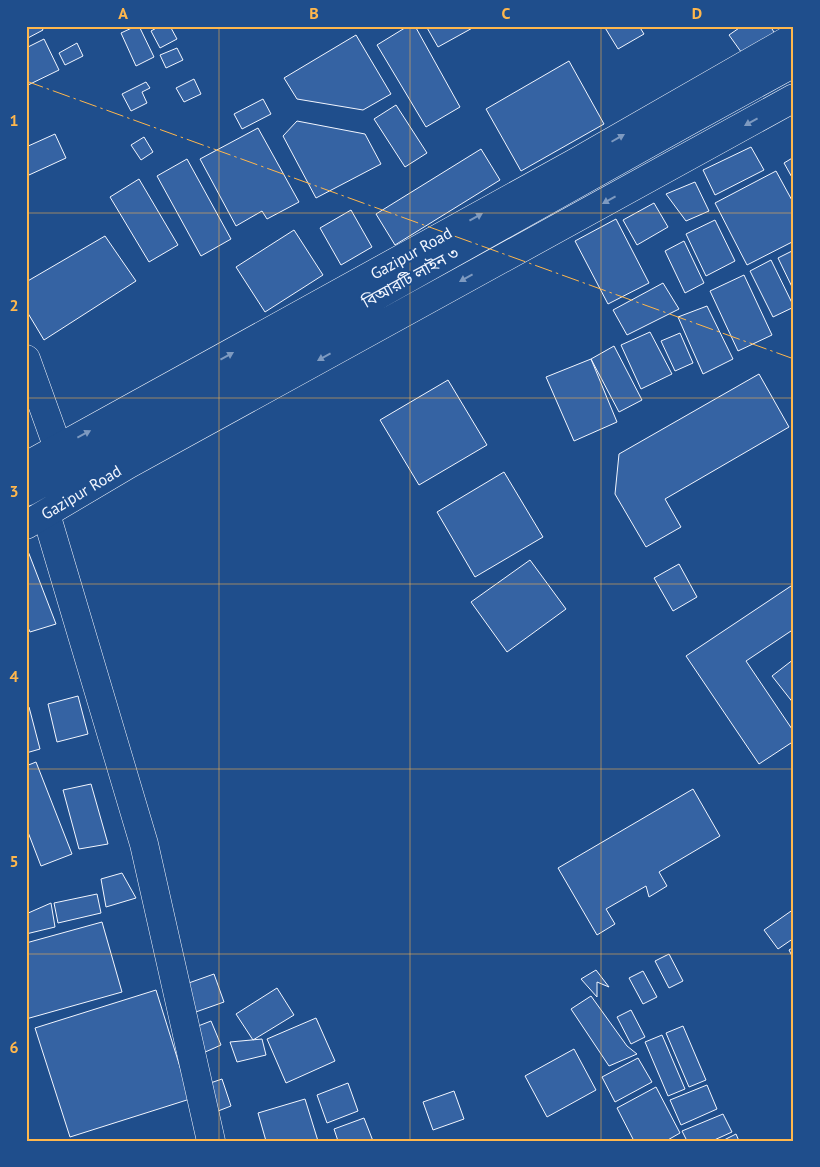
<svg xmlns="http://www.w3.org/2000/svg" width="820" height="1167" viewBox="0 0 820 1167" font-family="'PT Sans','Noto Sans Bengali',sans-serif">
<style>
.building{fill:#3563a3;stroke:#f2f6ff}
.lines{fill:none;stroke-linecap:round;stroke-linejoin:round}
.minor-casing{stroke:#f2f6ff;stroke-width:29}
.major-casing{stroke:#f2f6ff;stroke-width:29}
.minor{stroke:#1f4e8c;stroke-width:28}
.major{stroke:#1f4e8c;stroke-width:28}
.power{stroke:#ffb74d;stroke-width:1;stroke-dasharray:18 4 2.5 4;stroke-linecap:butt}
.oneway{fill:#7e9ac0}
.grid{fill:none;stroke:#ffb74d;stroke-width:1;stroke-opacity:0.55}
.labels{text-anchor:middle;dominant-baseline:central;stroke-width:4;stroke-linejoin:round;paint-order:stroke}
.street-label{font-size:16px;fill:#f2f6ff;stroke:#1f4e8c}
.neatline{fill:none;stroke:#ffb74d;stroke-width:2}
.grid-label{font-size:16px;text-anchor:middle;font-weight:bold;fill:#ffb74d}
</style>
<rect width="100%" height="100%" fill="#1f4e8c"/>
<path class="building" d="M26,26H41L43,30L26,39Z
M136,26H139L154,57L136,66L121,33Z
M160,26H170L177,39L160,48L151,31Z
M408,26H415L460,107L426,127L377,45Z
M426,26H476L438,47Z
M604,26H639L644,34L618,49Z
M742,26H770L776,35L744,56L729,35Z
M356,35L391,94L363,110L297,99L284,78Z
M44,39L59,70L26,86V48Z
M77,43L83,56L65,65L59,53Z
M177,48L183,60L166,68L160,55Z
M569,61L604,124L521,171L486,109Z
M194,79L201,94L184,102L176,88Z
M146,82L150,88L142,92L147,103L131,111L122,94Z
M263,99L271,114L242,129L234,114Z
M396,105L427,153L405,167L374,119Z
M297,121L365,134L381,164L316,198L283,136Z
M258,128L299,202L267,219L262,211L236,226L200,159Z
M55,134L66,158L29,175L26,168V147Z
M144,137L153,152L141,160L131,145Z
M751,147L764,170L715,195L703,170Z
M481,149L500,180L395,245L376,214Z
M794,157V181L784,163Z
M187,159L231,239L201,256L157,176Z
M776,171L794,204V241L747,265L715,203Z
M139,179L178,245L149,262L110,197Z
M695,182L709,211L686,221L666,194Z
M654,203L668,227L637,245L623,220Z
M351,210L372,247L341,265L320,228Z
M616,219L649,283L608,304L575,241Z
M715,220L735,261L706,276L686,234Z
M294,230L323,275L265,312L236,267Z
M105,236L136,281L44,340L26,310V282Z
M684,241L704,283L685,293L665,251Z
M794,250V291L778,258Z
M771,260L794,307L773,317L750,271Z
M744,275L772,335L738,351L710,291Z
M663,283L679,309L627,335L613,310Z
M707,306L733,359L703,374L678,317Z
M650,332L672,374L641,389L621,345Z
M680,333L693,363L675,371L661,341Z
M614,346L642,400L619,412L591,359Z
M591,359L617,422L574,441L546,377Z
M759,374L789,427L665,499L681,527L646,547L615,494L619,454Z
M448,380L487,445L419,485L380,420Z
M504,472L543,537L475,577L437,512Z
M26,546L56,624L30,632L26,623Z
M530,560L566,609L507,652L471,602Z
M679,564L697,597L673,611L654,578Z
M794,584V629L746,661L794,732V741L759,764L686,656Z
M794,659V704L772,676Z
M78,696L88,734L57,742L48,704Z
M29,707L40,749L26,753V708Z
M36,762L72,854L41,866L26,827V766Z
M91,784L108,844L79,849L63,790Z
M693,789L720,836L659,872L667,886L649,897L646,886L606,909L615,924L597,935L558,868Z
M122,873L136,898L106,907L101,879Z
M97,894L101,913L58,923L54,903Z
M51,903L55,927L26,934V914Z
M794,909V938L778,949L764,930Z
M102,922L122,992L26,1019V943Z
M794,947V960L789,950Z
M669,954L683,981L669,988L655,961Z
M596,970L609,987L597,982V997L581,979Z
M643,971L657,997L643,1004L629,978Z
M214,974L224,1002L193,1013L183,985Z
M277,988L294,1015L253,1040L236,1014Z
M156,990L190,1099L70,1137L35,1028Z
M591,996L627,1046L637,1054L609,1066L571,1009Z
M631,1010L645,1037L631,1044L617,1017Z
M316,1018L335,1061L286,1083L267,1039Z
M211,1021L221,1045L203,1053L193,1028Z
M683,1026L706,1080L689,1087L666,1033Z
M662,1035L685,1089L668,1096L645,1042Z
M262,1039L266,1055L237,1062L230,1042Z
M574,1049L596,1090L547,1117L525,1076Z
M638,1058L652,1082L615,1102L602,1077Z
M222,1079L231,1106L200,1118L190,1090Z
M348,1083L358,1111L327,1123L317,1095Z
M707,1085L717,1109L681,1125L670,1100Z
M656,1087L680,1133L666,1141H634L617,1108Z
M454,1091L464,1119L433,1130L423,1102Z
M305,1099L318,1141H266L258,1113Z
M723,1114L732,1132L712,1141H687L682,1131Z
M364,1118L373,1141H338L334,1129Z
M736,1134L739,1141H722Z"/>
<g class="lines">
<defs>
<path id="minor" d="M26,359L58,448
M46,514L144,844L211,1141"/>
<path id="major" d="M26,466L578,161L794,37
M26,492L694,118L794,63
M26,525L129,464L794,98"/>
</defs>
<use href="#minor" class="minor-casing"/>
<use href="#major" class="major-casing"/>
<use href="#minor" class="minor"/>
<use href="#major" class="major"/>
<path class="power" d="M26,81L794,359"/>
</g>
<defs><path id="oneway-solid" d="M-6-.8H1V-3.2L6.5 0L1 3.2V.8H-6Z" transform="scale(1.25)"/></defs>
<g class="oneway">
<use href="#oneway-solid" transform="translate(751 122) rotate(151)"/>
<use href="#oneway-solid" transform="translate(618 138) rotate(-30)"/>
<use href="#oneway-solid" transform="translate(609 200) rotate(151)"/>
<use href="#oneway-solid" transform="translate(476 217) rotate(-29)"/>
<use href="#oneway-solid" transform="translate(466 278) rotate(151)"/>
<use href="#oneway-solid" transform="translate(227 356) rotate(-29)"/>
<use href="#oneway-solid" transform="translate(324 357) rotate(151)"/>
<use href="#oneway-solid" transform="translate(84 434) rotate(-28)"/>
</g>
<path class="grid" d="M219,26V1141M410,26V1141M601,26V1141M26,213H794M26,398H794M26,584H794M26,769H794M26,954H794"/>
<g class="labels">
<g class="street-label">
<text transform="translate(411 253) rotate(-29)">Gazipur Road</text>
<text transform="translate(410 277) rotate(-29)">বিআরটি লাইন ৩</text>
<text transform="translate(81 492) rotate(-31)">Gazipur Road</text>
</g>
</g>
<rect width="820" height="1167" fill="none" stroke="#1f4e8c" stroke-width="55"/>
<rect x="28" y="28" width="764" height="1112" class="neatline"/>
<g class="grid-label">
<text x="123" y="19">A</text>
<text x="314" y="19">B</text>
<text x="506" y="19">C</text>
<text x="697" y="19">D</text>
<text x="14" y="126">1</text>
<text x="14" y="311">2</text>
<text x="14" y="497">3</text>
<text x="14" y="682">4</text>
<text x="14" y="867">5</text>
<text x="14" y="1053">6</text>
</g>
</svg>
